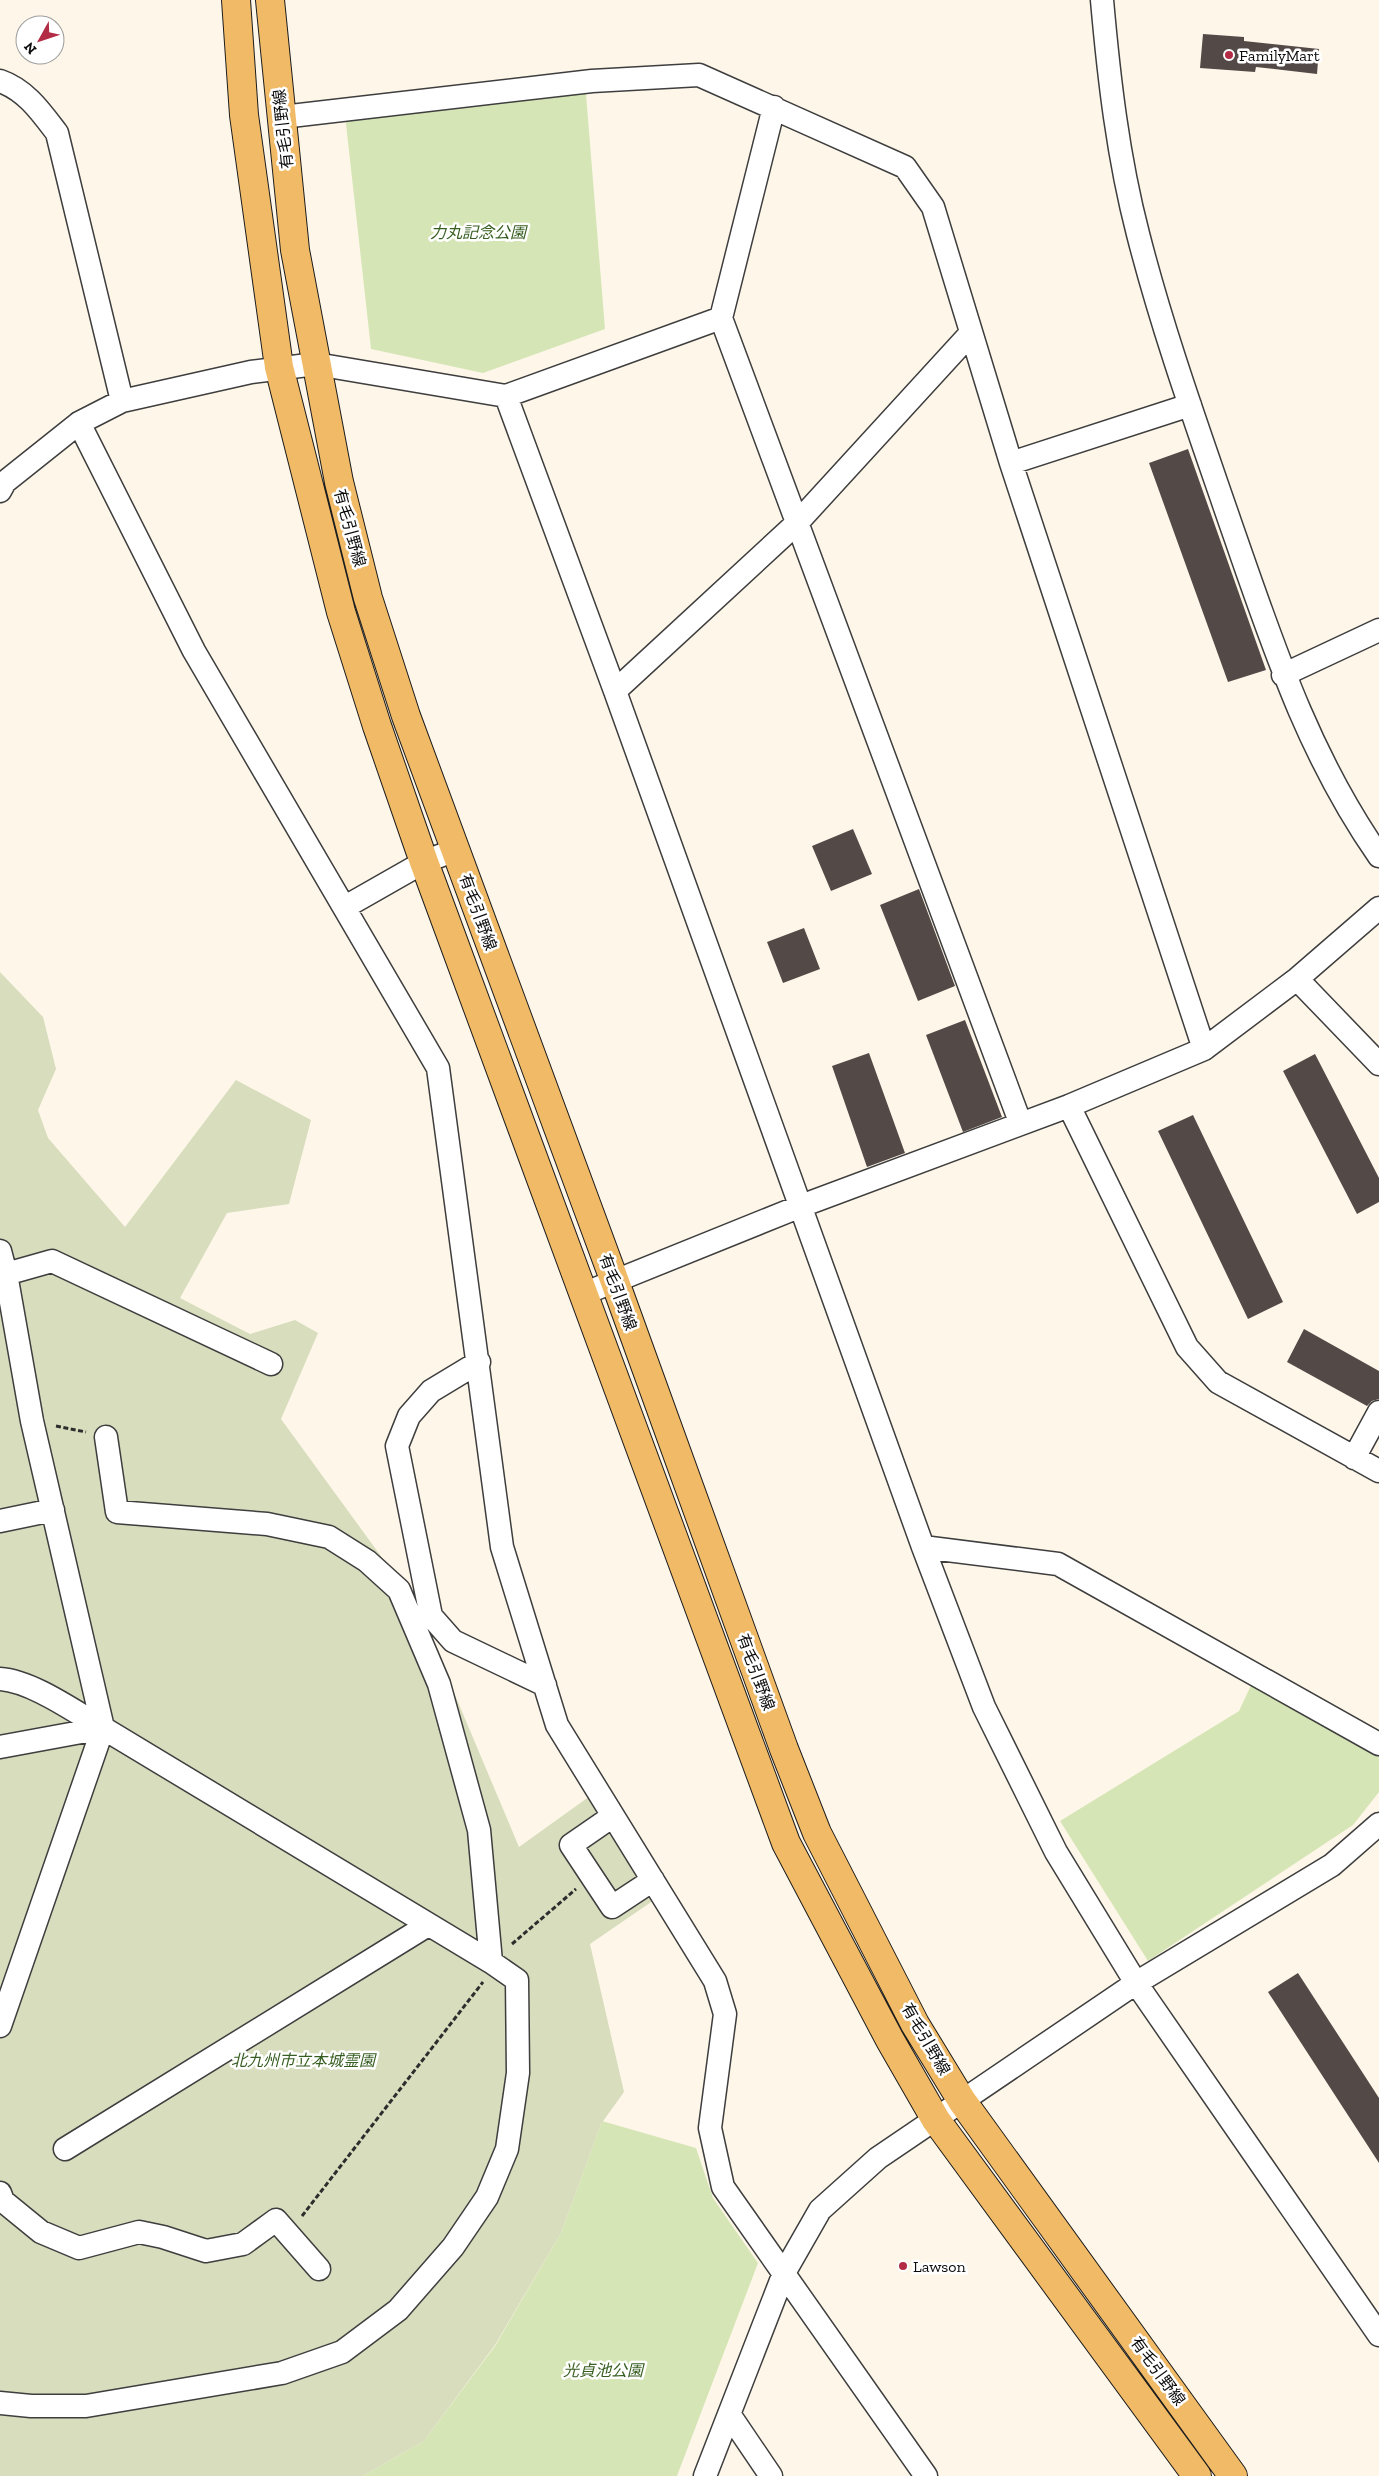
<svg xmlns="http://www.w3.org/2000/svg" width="1379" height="2476" viewBox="0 0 1379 2476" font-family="'Zilla Slab','Noto Sans JP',serif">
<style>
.green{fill:#d6e5b6}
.cemetery{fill:#d8ddbd}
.building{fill:#534a48}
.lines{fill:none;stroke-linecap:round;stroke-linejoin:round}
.minor-casing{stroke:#3e3e3e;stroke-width:25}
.major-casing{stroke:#1c1c1c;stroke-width:30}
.path{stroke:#2d2d2d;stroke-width:3;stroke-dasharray:5 2.5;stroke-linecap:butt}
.minor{stroke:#fff;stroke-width:22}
.major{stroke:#f1ba67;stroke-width:28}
.poi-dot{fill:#b22c46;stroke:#fff;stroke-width:2}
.labels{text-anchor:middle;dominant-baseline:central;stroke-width:5;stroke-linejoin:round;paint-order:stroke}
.poi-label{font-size:16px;fill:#0b0b0b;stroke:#fff;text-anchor:start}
.street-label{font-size:16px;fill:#0b0b0b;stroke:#fff}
.park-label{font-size:16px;font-style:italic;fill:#365e20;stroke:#fff}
</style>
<rect width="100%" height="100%" fill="#fef7e9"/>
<path class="green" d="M586,94L605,329L483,373L371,349L344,106Z
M1253,1681L1379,1753V1792L1353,1825L1148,1961L1060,1821L1239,1711Z
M602,2121L696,2148L713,2198L758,2263L677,2476H363L424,2441L495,2346L561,2233Z"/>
<path class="cemetery" d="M0,972L43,1017L56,1069L38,1110L48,1138L125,1227L236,1080L311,1120L289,1204L227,1213L180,1298L250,1334L295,1320L318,1333L281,1419L418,1607L519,1847L590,1796L657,1898L590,1944L624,2092L601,2124L561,2233L495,2345L424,2441L363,2476H0Z"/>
<path class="building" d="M1203,34L1244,37V41L1319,49L1317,74L1256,67L1255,72L1200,68Z
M1188,449L1266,670L1228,682L1149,463Z
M853,829L872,874L831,891L812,846Z
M919,889L955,986L918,1001L880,905Z
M804,928L820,969L783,983L767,942Z
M965,1020L1002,1117L963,1132L926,1035Z
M869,1053L905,1153L867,1167L832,1066Z
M1315,1054L1379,1178V1202L1357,1214L1283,1071Z
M1193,1115L1283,1302L1248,1319L1158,1131Z
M1304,1329L1379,1371V1399L1372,1401L1367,1406L1287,1362Z
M1298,1973L1379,2098V2163L1268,1992Z"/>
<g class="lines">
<defs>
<path id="minor" d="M1102,0C1109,79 1118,157 1138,234C1163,332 1198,429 1231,525C1272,642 1307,753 1379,856
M0,81C26,90 41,112 57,133L122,401
M774,107L721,318L1020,1122
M282,117L592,81L699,75L905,167L933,207L1011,463L1204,1049
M506,396L615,691L923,1547L984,1707L1056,1852L1136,1983L1379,2335
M79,423L194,651L438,1068L502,1547L557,1725L715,1981L725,2014L710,2128L723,2187L926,2476
M1011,463L1190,405
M0,491L5,482L79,423L122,401L251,372L316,364L506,396L721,318
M1283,675L1379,630
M615,691L797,523L971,333
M345,907L424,862L455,850
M1297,979L1379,1064
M1069,1106L1187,1347L1218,1382L1379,1471
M0,1251L6,1274L32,1421L103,1728L0,2026
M6,1274L52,1261L271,1364
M583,1294L801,1206L1069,1106L1204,1049L1297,979L1379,908
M479,1362L431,1391L409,1416L397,1446L431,1616L453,1641L545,1685
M106,1437L117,1512L267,1524L329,1537L367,1561L399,1590L439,1684L479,1830L491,1962
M1354,1458L1379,1412
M0,1521L53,1510
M923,1547L1058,1564L1379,1744
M0,1679C32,1681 75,1712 103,1728L491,1962L517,1980L518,2073L507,2149L487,2197L453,2247L398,2310L342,2352L282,2373L86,2406H31L0,2403
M0,1747L103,1728
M613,1816L571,1845L612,1907L653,1880
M65,2149L428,1925
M0,2193L3,2201L41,2232L79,2248L139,2232L163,2237L206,2251L243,2244L276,2220L319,2269
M729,2414L771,2476
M705,2476L784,2273L820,2210L878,2158L1136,1983L1332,1865L1379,1824"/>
<path id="major" d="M236,0L244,115L279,367L341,612L377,726L424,862L786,1843L890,2040L936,2120L1197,2476
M270,0L295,250L339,482L368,598L406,716L615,1282L784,1749L817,1833L915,2024L962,2101L1233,2476"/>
</defs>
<use href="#minor" class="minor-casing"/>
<use href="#major" class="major-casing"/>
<path class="path" d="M56,1426L86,1432
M512,1944L576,1889
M302,2216L483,1982"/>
<use href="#minor" class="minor"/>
<use href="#major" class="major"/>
</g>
<g class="poi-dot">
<circle cx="1229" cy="55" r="5"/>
<circle cx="903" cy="2266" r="5"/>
</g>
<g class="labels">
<g class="poi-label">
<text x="1239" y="55">FamilyMart</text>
<text x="913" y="2266">Lawson</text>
</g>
<g class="street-label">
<text transform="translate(283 129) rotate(-96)">有毛引野線</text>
<text transform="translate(350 528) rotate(75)">有毛引野線</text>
<text transform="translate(478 912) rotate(70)">有毛引野線</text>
<text transform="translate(618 1292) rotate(70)">有毛引野線</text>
<text transform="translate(756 1672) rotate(70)">有毛引野線</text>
<text transform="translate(926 2039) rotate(60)">有毛引野線</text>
<text transform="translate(1158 2371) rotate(54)">有毛引野線</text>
</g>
<g class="park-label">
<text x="478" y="232">力丸記念公園</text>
<text x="303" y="2060">北九州市立本城霊園</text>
<text x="603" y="2370">光貞池公園</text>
</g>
</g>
<g transform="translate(40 40) rotate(230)"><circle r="24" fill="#ffffff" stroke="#9d9d9d"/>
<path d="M0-4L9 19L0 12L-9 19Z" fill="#b22c46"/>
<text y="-8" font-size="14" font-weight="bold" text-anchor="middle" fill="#0b0b0b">N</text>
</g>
</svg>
